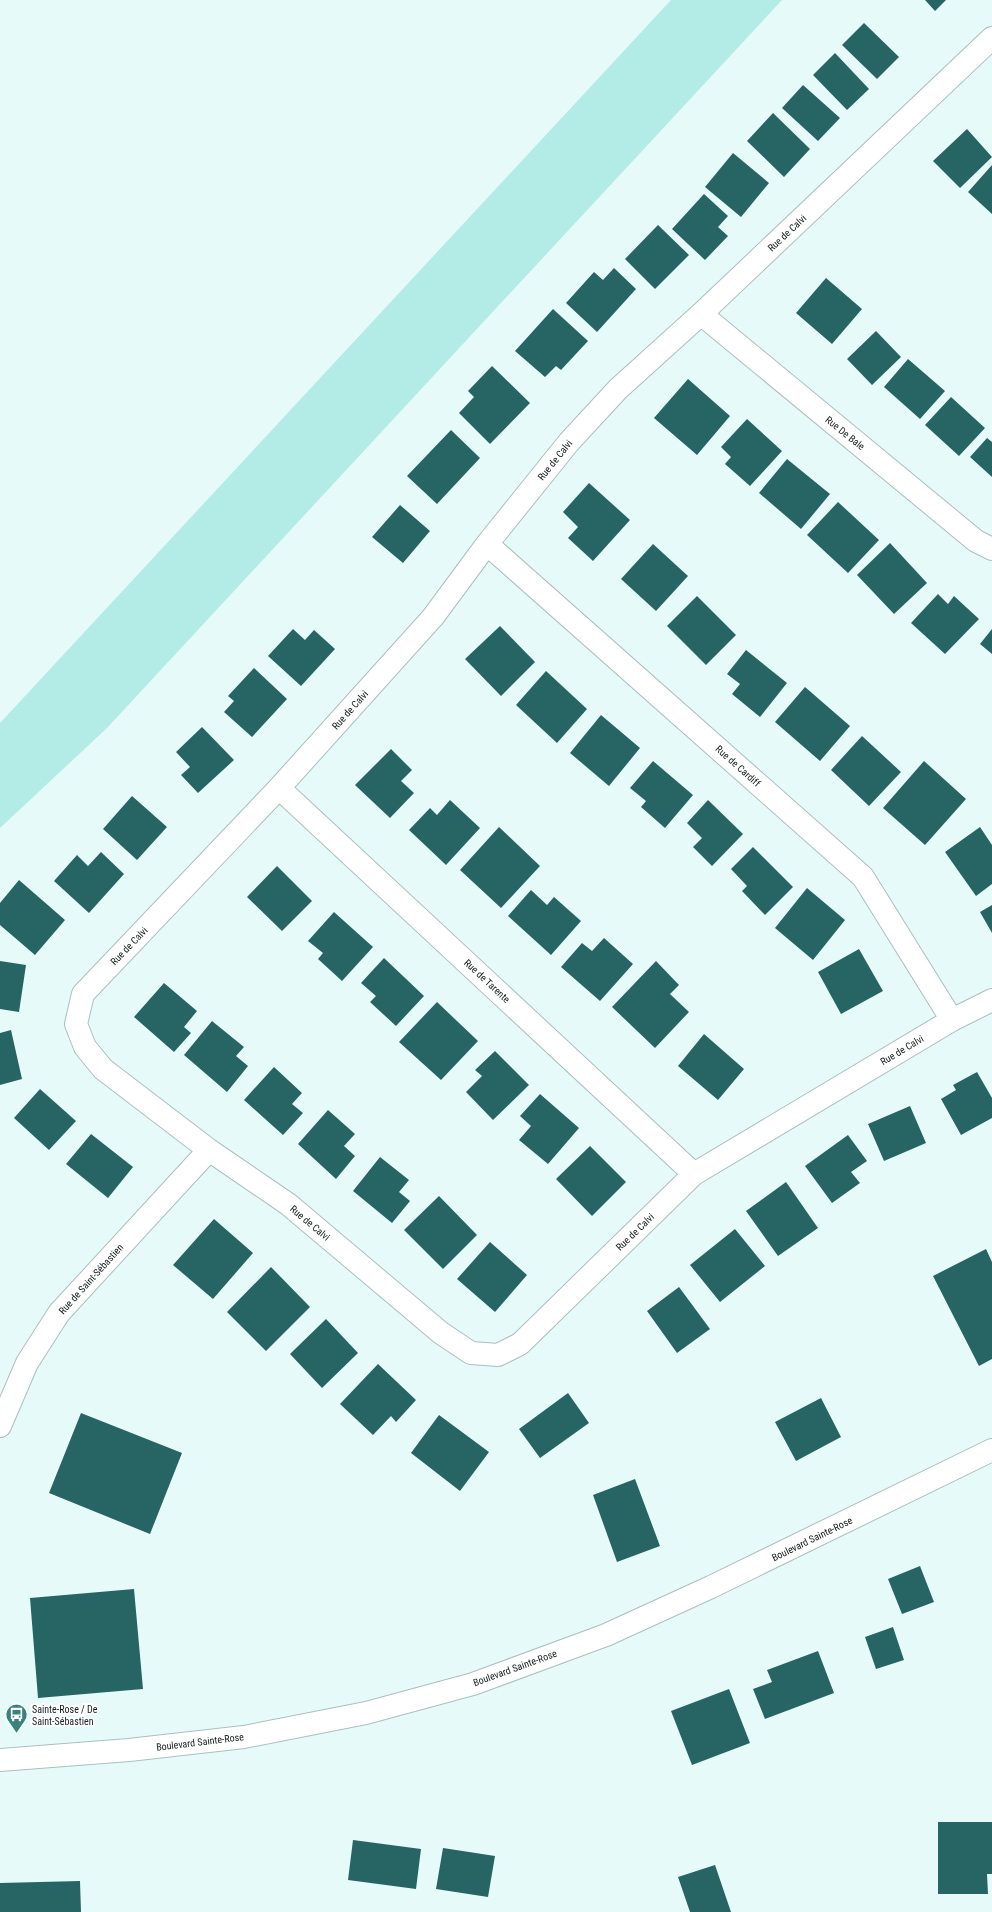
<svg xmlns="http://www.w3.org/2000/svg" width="992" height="1912" viewBox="0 0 992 1912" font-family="'Roboto Condensed',sans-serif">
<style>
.green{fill:#b3ebe7}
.building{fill:#266563}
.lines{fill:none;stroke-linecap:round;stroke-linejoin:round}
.minor-casing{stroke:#abbfbe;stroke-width:24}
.minor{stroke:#fff;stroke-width:22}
.labels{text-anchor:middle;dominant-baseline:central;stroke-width:4;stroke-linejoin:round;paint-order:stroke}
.street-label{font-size:10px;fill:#141b1b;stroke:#fff}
.poi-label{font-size:10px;fill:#141b1b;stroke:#fff;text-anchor:start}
</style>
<rect width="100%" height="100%" fill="#e6fbf9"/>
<path class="green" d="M671,0H782L107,728L0,828V723Z"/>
<path class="building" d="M925,0H946L935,11Z
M864,23L899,57L877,79L842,45Z
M835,53L869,89L847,110L813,75Z
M803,85L840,118L818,141L782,108Z
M773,113L810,149L784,177L747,141Z
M967,129L992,157L960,188L933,161Z
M733,153L769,183L741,217L705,187Z
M992,165V214L968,192Z
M704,194L728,216L718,227L728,236L705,260L672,229Z
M658,225L689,255L655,289L625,259Z
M614,268L636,289L597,332L566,303L594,272L603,280Z
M826,278L862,309L832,344L796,313Z
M553,309L588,341L561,370L556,366L545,377L515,351Z
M876,331L901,357L872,385L847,359Z
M908,359L945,391L920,419L884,387Z
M492,366L530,403L490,444L459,413L474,397L468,391Z
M688,379L730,416L697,455L654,418Z
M951,397L985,428L959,456L925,425Z
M747,419L782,451L750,486L725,464L731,457L721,447Z
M451,430L480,458L437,504L407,476Z
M987,438L992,442V477L970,457Z
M787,459L830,494L801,529L759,493Z
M589,483L630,520L593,561L568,538L578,527L563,512Z
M838,502L879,540L848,573L807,535Z
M400,505L430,531L403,563L372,537Z
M890,543L927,583L894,614L857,575Z
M653,544L688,576L656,611L621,579Z
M938,594L948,604L954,596L979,619L945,654L911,623Z
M697,596L736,635L706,665L667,626Z
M500,626L535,662L501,696L465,659Z
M293,629L305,640L314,630L335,649L301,686L268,656Z
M992,629V654L980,644Z
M746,650L787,683L760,717L732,694L740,684L727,674Z
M254,668L287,699L252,737L224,712L234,701L228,696Z
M546,671L587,709L557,743L516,705Z
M805,687L850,726L820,761L775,722Z
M601,715L640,748L609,786L570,753Z
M202,727L234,760L198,793L181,775L190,767L176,752Z
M862,736L901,772L869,806L831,770Z
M391,749L412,770L401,781L414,793L390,818L355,785Z
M653,761L693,795L665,828L641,807L646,801L630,788Z
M924,761L966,799L925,845L883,808Z
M132,796L167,827L137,860L103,829Z
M450,800L480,828L446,865L409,830L430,808L437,815Z
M708,800L743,834L712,866L693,847L702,838L687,823Z
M499,827L540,866L501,908L460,870Z
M980,827L992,845V884L976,896L945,852Z
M753,847L793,887L765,915L742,891L747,886L731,869Z
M101,852L124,874L89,913L54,881L77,855L88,866Z
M277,866L312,901L282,931L247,897Z
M19,880L65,920L35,955L0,925V903Z
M807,888L845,920L813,960L775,928Z
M531,890L547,905L554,897L581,921L551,955L508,916Z
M992,905V933L980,912Z
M334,912L373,947L342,981L318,959L323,953L308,941Z
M604,938L633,964L600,1001L561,967L582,943L592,951Z
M859,949L883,991L841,1014L818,972Z
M384,958L424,996L396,1026L370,1002L376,996L361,983Z
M0,961L26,965L19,1012L0,1009Z
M656,961L679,985L670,994L689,1012L655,1048L612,1007Z
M164,983L197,1011L184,1027L191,1033L174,1052L134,1017Z
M437,1002L478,1041L441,1080L399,1042Z
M212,1021L244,1047L236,1056L248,1066L227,1092L184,1055Z
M11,1030L22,1079L0,1085V1033Z
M704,1034L744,1069L718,1100L678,1066Z
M495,1051L529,1085L493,1120L466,1092L482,1076L475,1070Z
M274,1067L302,1093L292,1104L303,1113L283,1135L244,1100Z
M977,1072L992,1098V1118L961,1135L941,1099L956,1090L953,1085Z
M40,1089L76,1121L49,1150L14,1118Z
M540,1094L579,1128L548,1164L519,1140L531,1126L520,1116Z
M910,1106L926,1143L884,1161L868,1124Z
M328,1110L355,1134L344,1146L355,1156L336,1179L298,1144Z
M91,1134L133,1167L108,1198L66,1164Z
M848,1135L867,1161L851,1172L860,1183L832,1203L805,1166Z
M590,1146L626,1182L592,1216L556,1179Z
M380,1157L409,1180L399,1192L410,1201L392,1223L353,1191Z
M786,1182L818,1228L778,1256L746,1211Z
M439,1196L477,1235L443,1269L404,1230Z
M214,1219L253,1253L213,1299L173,1265Z
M735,1229L765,1266L720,1302L690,1265Z
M490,1242L527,1275L495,1312L457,1279Z
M986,1249L992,1262V1359L979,1366L933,1276Z
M271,1267L310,1307L266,1351L227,1312Z
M679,1287L710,1329L677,1353L647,1311Z
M326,1319L358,1353L322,1388L290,1354Z
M378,1364L416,1400L396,1422L391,1416L373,1435L340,1404Z
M568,1393L589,1423L540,1458L519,1429Z
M821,1398L841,1437L796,1461L775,1422Z
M81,1413L182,1453L150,1534L49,1493Z
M439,1415L489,1452L460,1491L411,1453Z
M635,1479L660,1546L617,1562L593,1495Z
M920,1566L934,1602L902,1614L888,1579Z
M134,1589L143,1689L38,1698L30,1598Z
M893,1627L904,1660L876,1669L865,1637Z
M818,1651L834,1693L765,1719L753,1689L772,1682L767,1670Z
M729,1689L750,1743L692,1765L671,1711Z
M938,1822H992V1874H987L988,1894H938Z
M353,1840L421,1849L416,1889L348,1880Z
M443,1848L495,1856L488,1897L436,1889Z
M715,1865L731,1912H690L678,1877Z
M80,1881L81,1912H0V1883Z"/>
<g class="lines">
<defs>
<path id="minor" d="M992,38L701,314L618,389L569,442L487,544L433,617L279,788L83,994L76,1024L85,1047L103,1069L209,1150L288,1204L441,1333L471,1353L498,1355L520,1344L694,1174L952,1020L992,1000
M701,314L976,541L992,549
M487,544L863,877L952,1020
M279,788L694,1174
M0,1426L27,1363L59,1313L209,1150
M0,1760L129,1750L244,1737L366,1713L473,1684L606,1635L711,1587L992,1450"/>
</defs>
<use href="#minor" class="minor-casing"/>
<use href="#minor" class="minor"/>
</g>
<defs>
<symbol id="bus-pin" viewBox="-11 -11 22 30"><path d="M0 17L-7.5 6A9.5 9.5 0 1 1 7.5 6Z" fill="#3a827e" stroke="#fff"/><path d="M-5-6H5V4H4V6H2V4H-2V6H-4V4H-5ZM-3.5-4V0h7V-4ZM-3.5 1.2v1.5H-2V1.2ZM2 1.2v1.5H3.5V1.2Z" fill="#fff"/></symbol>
</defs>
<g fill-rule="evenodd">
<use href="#bus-pin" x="4" y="1702" width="25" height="34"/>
</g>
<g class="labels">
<g class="street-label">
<text transform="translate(787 233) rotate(-43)">Rue de Calvi</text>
<text transform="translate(845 433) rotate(39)">Rue De Bale</text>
<text transform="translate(555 460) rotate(-51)">Rue de Calvi</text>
<text transform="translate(350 710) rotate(-48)">Rue de Calvi</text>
<text transform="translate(738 766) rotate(42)">Rue de Cardiff</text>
<text transform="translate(129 946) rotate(-46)">Rue de Calvi</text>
<text transform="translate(487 981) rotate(43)">Rue de Tarente</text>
<text transform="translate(902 1050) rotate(-31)">Rue de Calvi</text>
<text transform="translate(310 1223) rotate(40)">Rue de Calvi</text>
<text transform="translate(635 1232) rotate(-44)">Rue de Calvi</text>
<text transform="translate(91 1279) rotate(-48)">Rue de Saint-Sébastien</text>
<text transform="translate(812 1539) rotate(-26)">Boulevard Sainte-Rose</text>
<text transform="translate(515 1668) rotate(-20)">Boulevard Sainte-Rose</text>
<text transform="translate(200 1742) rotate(-7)">Boulevard Sainte-Rose</text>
</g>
<g class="poi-label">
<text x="32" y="1709">Sainte-Rose / De<tspan x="32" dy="12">Saint-Sébastien</tspan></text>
</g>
</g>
</svg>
